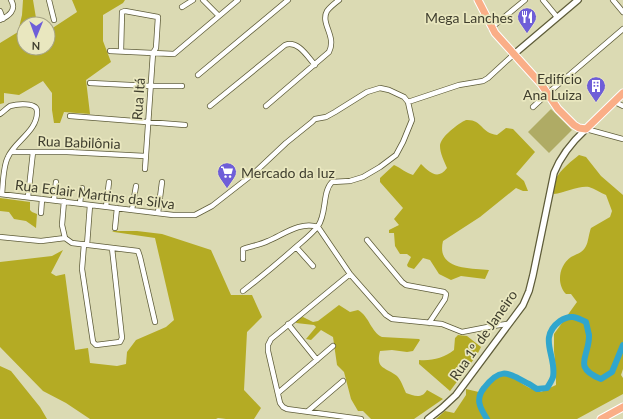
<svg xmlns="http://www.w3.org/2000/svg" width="623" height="419" viewBox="0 0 623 419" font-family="Lato,sans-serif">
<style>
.green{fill:#afab65}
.forest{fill:#b4ab24}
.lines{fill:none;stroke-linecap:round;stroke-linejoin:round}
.river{stroke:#30a6cd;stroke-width:6}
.minor-casing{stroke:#5e5c39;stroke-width:6}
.tertiary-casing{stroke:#5e5c39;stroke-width:8}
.primary-casing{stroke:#fff;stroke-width:9}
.minor{stroke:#fff;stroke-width:4.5}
.tertiary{stroke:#fff;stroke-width:5.5}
.primary{stroke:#faae87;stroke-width:7}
.labels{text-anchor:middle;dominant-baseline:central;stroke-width:3.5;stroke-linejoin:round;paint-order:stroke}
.poi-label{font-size:14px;fill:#3f3e2e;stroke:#e9e7bf;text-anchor:end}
.street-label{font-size:14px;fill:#3f3e2e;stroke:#e9e7bf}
</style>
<rect width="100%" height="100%" fill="#dbdab3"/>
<path class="green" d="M551,109L572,130L549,153L528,132Z"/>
<path class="forest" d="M23,0H33L37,24H24V48H48V31L77,12L72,0H125L123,3L103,15V41L111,62L86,80L90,114L64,112L60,123H54L52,110V93L43,81L19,95L4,93V103L0,104V43L18,32L22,15Z
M466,120C482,119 481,133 497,135L506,128L513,129L535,152L516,174L524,181L528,191H523L516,188L480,217L443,241C436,270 470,268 489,270L485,279L461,276L451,280L439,274L430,260L423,258L414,269L408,267L407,265L411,257L407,254H400L395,246L394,233H389V230L399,225L394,219L403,208L380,182V178L394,165C401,168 406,173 413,175L421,164C430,173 438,180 447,168C444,161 440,153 440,146C440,137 459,123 466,120Z
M579,155L586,157L601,176L623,195V369L621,375L623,378V394L577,419H436L445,411L454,413L466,395V389L483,393C487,380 500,371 513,377C518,380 522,384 526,386C531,389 536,390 541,392L556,385V371L554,351V334L577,302L571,294H566C556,284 559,265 571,257C576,254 583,253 586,246C588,243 589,233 591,228L610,217L612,211L606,195C601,193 595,189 589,187C580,185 564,193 554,194C551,176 567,165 579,155Z
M0,198L30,202V210L32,212L37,214L36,228L26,221L14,219L9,212L0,211Z
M112,231H137L162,234L211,250L231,295H252L262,317L247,332L244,390L261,408L254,419H226L218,418L216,419H90L66,403L43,391L0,347V262L52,256L63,250L51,273L56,276L65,274L75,350L88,348L90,363L117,366L126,364L127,352L136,340L166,327L174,320L155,238L114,232Z
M339,305L350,312L358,310C369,316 371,332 382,337L419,339L420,340L413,351L407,352L392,350L380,351C375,370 387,367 397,376C401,380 404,389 406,393C414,396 422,399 427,390L443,399L414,419H371L363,411H358L351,399L344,372L337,365L333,337L321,330L311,340L306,339L316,327L314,325L296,323L297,319L303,317L313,322L318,321Z
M458,335L467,336L481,347L477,355L450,391L419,364V360C432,361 444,358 454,350L455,338Z
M0,366L11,371L40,407L47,419H0Z"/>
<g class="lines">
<path class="river" d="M487,419C480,408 475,399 484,388C501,366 508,373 529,384C531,385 535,388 537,389C540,389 544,388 547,388C549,385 552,380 553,377C557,356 537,338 560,321C570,314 576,317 586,322C587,326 588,331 589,335C590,356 571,367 601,379L612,372L623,345"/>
<defs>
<path id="minor" d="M49,0L54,20
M203,0L219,16
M543,0L557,17
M613,0L623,12
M182,7L193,0
M0,11L3,19
M0,20C9,16 17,10 11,0
M491,28L525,0
M110,51L174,54L238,0
M121,51L122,12L125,11L158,17L156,48L153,53L145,169
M198,75L288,0
M90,83L150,86H182
M615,102L623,106
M210,106L285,45C298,40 307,56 315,65
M266,106L329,52C337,36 320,24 327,11C330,7 335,3 339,0
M533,107L547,94L623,29
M0,114C3,112 7,108 10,106C17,104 37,102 37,111C38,131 15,141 8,157C3,166 3,184 2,194
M70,116L185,125
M586,129L623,139
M12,152H67L145,156
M0,194L173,215H195L212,206L253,174L286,143L312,122L315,119L326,117L335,112L367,92L380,88L389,90L404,97L408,102L459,85L483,81L488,78L513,55
M28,197L33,152
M54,200L56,182
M64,201L62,225L65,238
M80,203L82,188
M106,207L109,182
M132,210L136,186
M41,213L42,199
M158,213L162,182
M318,227L350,274L386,315L392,319L442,324L462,332L493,326L507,324
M115,228L117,208
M0,237L41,241L65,238
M65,238L72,243L138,251L140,257L155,322
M367,240L402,282L406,285L444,292L446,294L445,299L429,323
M84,244L82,269L93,342L96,345L120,342L122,338L112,248
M87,245L90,205
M296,247L313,266
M243,259V249C251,246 260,245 268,241C283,235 300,221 318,227
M350,274L271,339L268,345V351L280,403L283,407L287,409L361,419
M243,291C261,277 278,263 296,247C303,241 312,234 318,226C327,214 322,192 332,182L350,181L363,177L380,167L396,155L403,142L412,120L408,102
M288,324L317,360
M278,393L333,346
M308,411L343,381"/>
<path id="tertiary" d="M513,55L578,0
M428,419L442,408L456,395L523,305L529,291L533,275L554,173C561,155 572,142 586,129"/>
<path id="primary" d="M478,0L495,33L541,84L558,109L574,125L579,128L586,129L623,93
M601,419L623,407"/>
</defs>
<use href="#minor" class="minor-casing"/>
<use href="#tertiary" class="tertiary-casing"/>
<use href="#primary" class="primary-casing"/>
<use href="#minor" class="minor"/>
<use href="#tertiary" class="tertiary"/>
<use href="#primary" class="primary"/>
</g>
<defs>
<symbol id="restaurant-pin" viewBox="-11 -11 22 30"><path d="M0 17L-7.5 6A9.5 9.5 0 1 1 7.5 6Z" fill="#6e5ed8" stroke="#e9e7bf"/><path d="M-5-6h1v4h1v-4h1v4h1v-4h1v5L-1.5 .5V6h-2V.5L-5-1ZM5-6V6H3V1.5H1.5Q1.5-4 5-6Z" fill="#fff"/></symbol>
<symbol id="building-pin" viewBox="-11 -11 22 30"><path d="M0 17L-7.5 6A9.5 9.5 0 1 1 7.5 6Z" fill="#6e5ed8" stroke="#e9e7bf"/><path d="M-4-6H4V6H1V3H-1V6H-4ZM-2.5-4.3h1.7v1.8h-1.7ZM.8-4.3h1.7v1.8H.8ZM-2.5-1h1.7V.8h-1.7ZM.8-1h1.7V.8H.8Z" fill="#fff"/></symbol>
<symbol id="supermarket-pin" viewBox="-11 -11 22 30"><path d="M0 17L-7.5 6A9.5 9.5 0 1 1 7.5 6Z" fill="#6e5ed8" stroke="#e9e7bf"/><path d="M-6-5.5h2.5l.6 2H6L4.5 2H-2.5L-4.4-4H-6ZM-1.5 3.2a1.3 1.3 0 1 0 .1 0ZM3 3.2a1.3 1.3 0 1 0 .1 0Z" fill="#fff"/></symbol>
</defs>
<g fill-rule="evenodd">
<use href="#restaurant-pin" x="516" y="6" width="22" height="30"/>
<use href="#building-pin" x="585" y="75" width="22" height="30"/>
<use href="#supermarket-pin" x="216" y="161" width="22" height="30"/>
</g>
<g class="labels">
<g class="poi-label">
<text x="513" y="17">Mega Lanches</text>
<text x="582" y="78">Edifício<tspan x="582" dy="16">Ana Luiza</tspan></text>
<text x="241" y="172" text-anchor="start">Mercado da luz</text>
</g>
<g class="street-label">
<text transform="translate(138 99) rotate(-86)">Rua Itá</text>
<text transform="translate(79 142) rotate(2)">Rua Babilônia</text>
<text transform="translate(95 194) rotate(7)">Rua Eclair Martins da Silva</text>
<text transform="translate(483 335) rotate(-55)">Rua 1º de Janeiro</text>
</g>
</g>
<g transform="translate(36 36) rotate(181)"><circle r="19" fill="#e9e7bf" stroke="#a5a385"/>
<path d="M0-3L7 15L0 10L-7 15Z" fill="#6e5ed8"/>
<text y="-6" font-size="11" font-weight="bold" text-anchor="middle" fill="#3f3e2e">N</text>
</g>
</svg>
